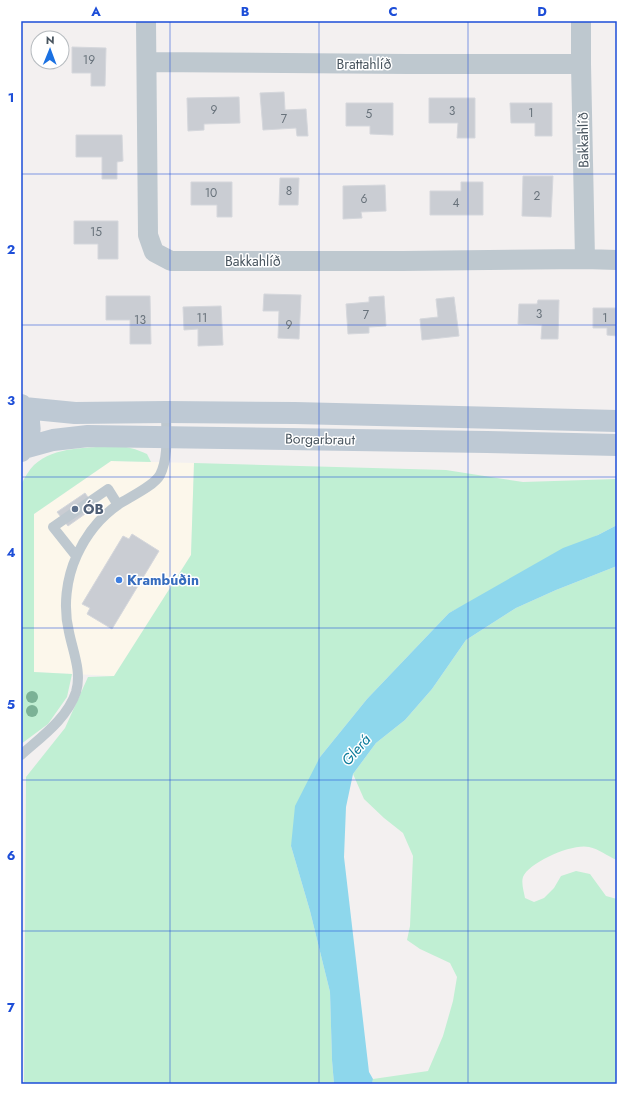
<svg xmlns="http://www.w3.org/2000/svg" width="638" height="1105" viewBox="0 0 638 1105" font-family="Jost,sans-serif">
<style>
.commercial{fill:#fcf7eb}
.green{fill:#c0efd3}
.water{fill:#8ed7ec}
.building{fill:#cacdd3;stroke:#d5d7dc}
.lines{fill:none;stroke-linecap:round;stroke-linejoin:round}
.lane{stroke:#bec8cf;stroke-width:10}
.street{stroke:#bec8cf;stroke-width:20}
.secondary{stroke:#bec9d4;stroke-width:22}
.tree{fill:#7bb296}
.grid{fill:none;stroke:#1d4ed8;stroke-width:1;stroke-opacity:0.55}
.service-dot{fill:#5c6f8a;stroke:#fff;stroke-width:1.5}
.shop-dot{fill:#3f7fe0;stroke:#fff;stroke-width:1.5}
.labels{text-anchor:middle;dominant-baseline:central;stroke-width:3;stroke-linejoin:round;paint-order:stroke}
.number-label{font-size:12px;fill:#68727b}
.street-label{font-size:14px;fill:#48545e;stroke:#fff}
.service-label{font-size:14px;font-weight:bold;fill:#4e5e75;stroke:#fff;text-anchor:start}
.shop-label{font-size:14px;font-weight:bold;fill:#366cbe;stroke:#fff;text-anchor:start}
.water-label{font-size:15px;font-style:italic;fill:#0e7d9c;stroke:#fff}
.neatline{fill:none;stroke:#1d4ed8;stroke-width:1.5}
.grid-label{font-size:13px;text-anchor:middle;font-weight:bold;fill:#1d4ed8}
</style>
<rect width="100%" height="100%" fill="#f3f0f0"/>
<path class="commercial" d="M111,461L194,463L191,555L114,676L34,672V514Z"/>
<path class="green" d="M114,446C127,446 136,449 147,454L151,462L111,461L34,514V672L72,674L67,697L48,724L21,744L22,483C25,477 29,470 34,465C55,446 88,448 114,446Z
M194,463L446,470L523,482L617,479V525L449,613L367,699L320,757L291,846L310,911L330,992L332,1060L334,1084H24L26,777L65,728L88,677L114,676L191,555Z
M617,566V860C607,856 599,849 589,847C573,843 529,862 523,877C521,883 524,892 525,898L534,902L544,898L554,888L561,876L576,871L590,874L606,896L617,899V965L616,968L617,1084H372L373,1079L428,1071L443,1036L453,1001L457,977L450,963L420,949L407,940L410,926L413,856L403,833L384,818L364,799L353,774L376,743L405,720L432,689L466,640L516,608L556,590Z"/>
<path class="water" d="M617,525V566L556,590L516,608L466,640L432,689L405,720L376,743L353,774L346,807L344,857L369,1072L373,1079L372,1084H334L332,1060L330,992L310,911L291,846L295,806L320,757L367,699L449,613L563,548L598,535Z"/>
<path class="building" d="M72,47L106,48L105,86H91V73H72Z
M284,92L285,110L306,109L308,136H297L296,128L263,130L260,93Z
M239,97L240,123L204,124V130L188,131L187,98Z
M429,98H475V138H457L458,123H429Z
M346,103H393V135L370,134V126H346Z
M510,103H552V136H535V123H511Z
M76,135H122L123,161L117,162V179H102V157H76Z
M523,176H553L551,217L522,216Z
M280,178H299L298,205H279Z
M191,182H232V217H217V205H191Z
M461,182H483V215H430V191H461Z
M385,185L386,211L361,212L362,218L343,219V186Z
M74,221H118V259H98V244H74Z
M264,294L301,295L299,339L278,338L279,311H263Z
M106,296H150L151,344H130V320H106Z
M384,296L386,326L369,327V333L348,334L346,304L369,302V297Z
M454,297L459,336L422,340L420,319L438,317L436,299Z
M538,300H559L558,339H541L542,325L518,324L519,304H537Z
M221,306L223,345L198,346V329L184,330L183,307Z
M593,308H617V336L607,335V328H593Z
M85,493L95,507L68,526L57,512Z
M132,534L159,551L112,629L87,614L90,608L82,604L123,536L129,539Z"/>
<g class="lines">
<path class="lane" d="M76,556L53,527L108,489L118,505
M21,755C41,737 67,719 76,692C82,672 73,652 69,632C63,607 66,579 77,555C86,535 100,517 119,504C130,497 154,486 160,475C169,457 166,432 166,412"/>
<path class="street" d="M146,21L148,235L154,252L171,261H403L585,259L617,260
M581,21V64L585,259
M147,62L407,64H581"/>
<path class="secondary" d="M21,405C32,418 33,439 21,451
M24,408L75,413L166,412L295,413L617,421
M24,448L53,440L88,436L487,442L617,445"/>
</g>
<g class="tree">
<circle cx="32" cy="697" r="6"/>
<circle cx="32" cy="711" r="6"/>
</g>
<path class="grid" d="M170,21V1084M319,21V1084M468,21V1084M21,174H617M21,325H617M21,477H617M21,628H617M21,780H617M21,931H617"/>
<circle class="service-dot" cx="75" cy="509" r="4"/>
<circle class="shop-dot" cx="119" cy="580" r="4"/>
<g class="labels">
<g class="number-label">
<text x="89" y="60">19</text>
<text x="214" y="110">9</text>
<text x="452" y="111">3</text>
<text x="531" y="113">1</text>
<text x="369" y="114">5</text>
<text x="284" y="119">7</text>
<text x="289" y="191">8</text>
<text x="211" y="193">10</text>
<text x="537" y="196">2</text>
<text x="364" y="199">6</text>
<text x="456" y="203">4</text>
<text x="96" y="232">15</text>
<text x="539" y="314">3</text>
<text x="366" y="315">7</text>
<text x="202" y="318">11</text>
<text x="605" y="318">1</text>
<text x="140" y="320">13</text>
<text x="289" y="325">9</text>
</g>
<g class="street-label">
<text x="364" y="64">Brattahlíð</text>
<text transform="translate(583 140) rotate(-91)">Bakkahlíð</text>
<text x="253" y="261">Bakkahlíð</text>
<text transform="translate(320 439) rotate(1)">Borgarbraut</text>
</g>
<g class="service-label">
<text x="83" y="509">ÓB</text>
</g>
<g class="shop-label">
<text x="127" y="580">Krambúðin</text>
</g>
<g class="water-label">
<text transform="translate(356 750) rotate(-49)">Glerá</text>
</g>
</g>
<rect width="638" height="1105" fill="none" stroke="#ffffff" stroke-width="44"/>
<g transform="translate(50 50) rotate(1)"><circle r="19" fill="#ffffff" stroke="#b6bbbf"/>
<path d="M0-3L7 15L0 10L-7 15Z" fill="#1b71e2"/>
<text y="-6" font-size="11" font-weight="bold" text-anchor="middle" fill="#48545e">N</text>
</g>
<rect x="22" y="22" width="594" height="1061" class="neatline"/>
<g class="grid-label">
<text x="96" y="16">A</text>
<text x="245" y="16">B</text>
<text x="393" y="16">C</text>
<text x="542" y="16">D</text>
<text x="11" y="102">1</text>
<text x="11" y="254">2</text>
<text x="11" y="405">3</text>
<text x="11" y="557">4</text>
<text x="11" y="709">5</text>
<text x="11" y="860">6</text>
<text x="11" y="1012">7</text>
</g>
</svg>
